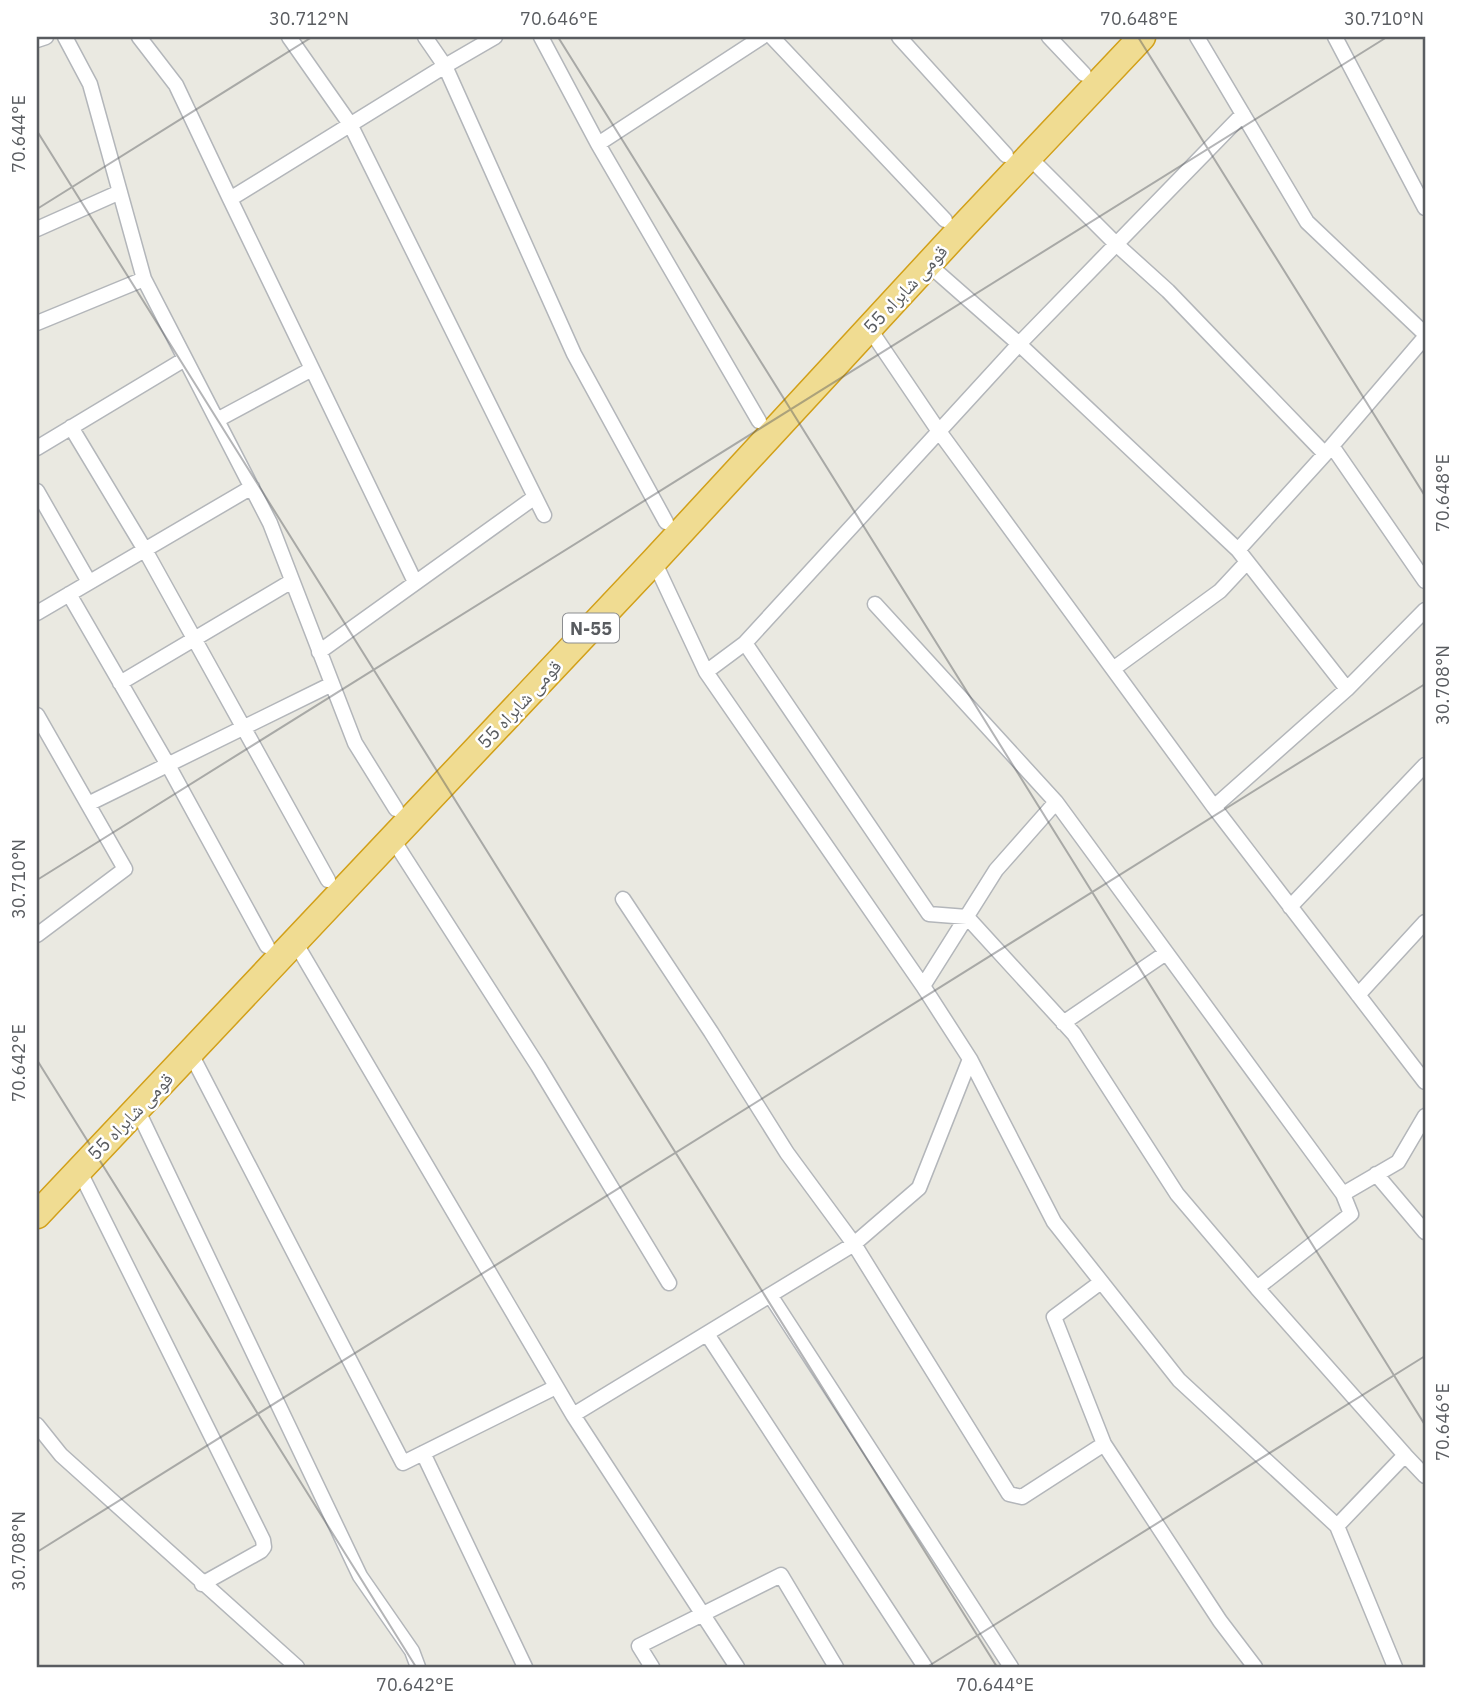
<svg xmlns="http://www.w3.org/2000/svg" width="1462" height="1704" viewBox="0 0 1462 1704" font-family="'IBM Plex Sans','Noto Naskh Arabic',sans-serif">
<style>
.lines{fill:none;stroke-linecap:round;stroke-linejoin:round}
.street-casing{stroke:#b3b6ba;stroke-width:17}
.highway-casing{stroke:#d2a019;stroke-width:29}
.street{stroke:#fff;stroke-width:14}
.highway{stroke:#f0dc92;stroke-width:26}
.ticks{fill:none;stroke:#595c60;stroke-width:2;stroke-opacity:0.45}
.labels{text-anchor:middle;dominant-baseline:central;stroke-width:5;stroke-linejoin:round;paint-order:stroke}
.shield{fill:#fff;stroke:#8b8d90;stroke-width:2}
.shield-label{font-size:18px;font-weight:bold;fill:#595c60}
.street-label{font-size:19px;fill:#595c60;stroke:#fff}
.neatline{fill:none;stroke:#595c60;stroke-width:2.5}
.ticks-label{font-size:18px;text-anchor:middle;fill:#595c60}
</style>
<rect width="100%" height="100%" fill="#eae9e1"/>
<g class="lines">
<defs>
<path id="street" d="M65,37L90,84L144,279L270,523L355,743L396,809
M139,37L176,85L230,199L445,66L574,354L666,522
M289,37L350,124L544,515
M425,37L445,66L495,37
M541,37L598,144
M772,37L945,220
M899,37L1006,155
M1049,37L1084,74
M1197,37L1307,222L1425,334
M1335,37L1425,208
M37,40L46,37
M1029,157L1116,244L1168,291L1325,454L1425,337
M230,199L415,582
M37,229L120,192
M928,264L1019,344L1243,114
M37,323L144,279
M869,328L938,430L1214,807L1347,689L1425,610
M217,420L312,369
M759,421L598,144L762,37
M71,427L145,550L328,880
M1332,446L1425,581
M37,448L185,359
M37,491L89,582
M1238,550L1347,689
M654,561L706,672L745,643L1019,344L1238,550L1325,454
M69,594L168,765L267,946
M37,613L252,487
M745,643L929,914L967,917L1074,1034L1177,1194L1257,1288L1351,1214L1343,1194L1056,802
M319,652L535,497
M1113,669L1220,591L1247,562
M706,672L923,986L996,870L1056,802L875,604
M120,683L292,581
M37,715L125,869L37,935
M88,804L332,684
M1214,807L1425,1082
M392,838L538,1066L669,1283
M623,899L711,1032L787,1153L854,1244L919,1188L970,1059L923,986
M1290,907L1425,765
M295,942L573,1415L854,1244L1009,1494L1022,1497L1104,1444
M1358,995L1425,922
M1063,1023L1166,953
M190,1052L403,1463L556,1387
M970,1059L1054,1222L1179,1380L1337,1526L1405,1455L1257,1288
M137,1109L360,1576L412,1651L418,1667
M79,1170L263,1540L264,1547L261,1551L202,1584
M1376,1174L1425,1232
M1343,1194L1398,1162L1425,1116
M1101,1282L1054,1317L1104,1444L1220,1621L1255,1667
M770,1295L1011,1667
M707,1334L925,1667
M573,1415L737,1667
M37,1425L61,1455L297,1667
M423,1453L525,1667
M1405,1455L1425,1476
M1337,1526L1395,1667
M652,1667L639,1646L781,1575L836,1667"/>
<path id="highway" d="M37,1215L654,561L957,233L1142,37"/>
</defs>
<use href="#street" class="street-casing"/>
<use href="#highway" class="highway-casing"/>
<use href="#street" class="street"/>
<use href="#highway" class="highway"/>
</g>
<path class="ticks" d="M558,37L1425,1425M1138,37L1425,496M37,131L997,1667M37,209L312,37M37,880L1387,37M37,1060L416,1667M37,1552L1425,684M927,1667L1425,1356"/>
<g class="labels">
<rect class="shield" x="563" y="613.5" width="56" height="29" rx="5"/>
<g class="shield-label">
<text x="591" y="628">N-55</text>
</g>
<g class="street-label">
<text transform="translate(905 289) rotate(-47)">قومی شاہراہ 55</text>
<text transform="translate(519 704) rotate(-47)">قومی شاہراہ 55</text>
<text transform="translate(130 1116) rotate(-46)">قومی شاہراہ 55</text>
</g>
</g>
<rect width="1462" height="1704" fill="none" stroke="#ffffff" stroke-width="77"/>
<rect x="38" y="38" width="1386" height="1628" class="neatline"/>
<g class="ticks-label">
<text x="309" y="25">30.712°N</text>
<text x="559" y="25">70.646°E</text>
<text x="1139" y="25">70.648°E</text>
<text x="1384" y="25">30.710°N</text>
<text transform="translate(19 134) rotate(-90)" y="6">70.644°E</text>
<text transform="translate(1443 493) rotate(-90)" y="6">70.648°E</text>
<text transform="translate(1443 685) rotate(-90)" y="6">30.708°N</text>
<text transform="translate(19 879) rotate(-90)" y="6">30.710°N</text>
<text transform="translate(19 1063) rotate(-90)" y="6">70.642°E</text>
<text transform="translate(1443 1422) rotate(-90)" y="6">70.646°E</text>
<text transform="translate(19 1551) rotate(-90)" y="6">30.708°N</text>
<text x="415" y="1691">70.642°E</text>
<text x="995" y="1691">70.644°E</text>
</g>
</svg>
